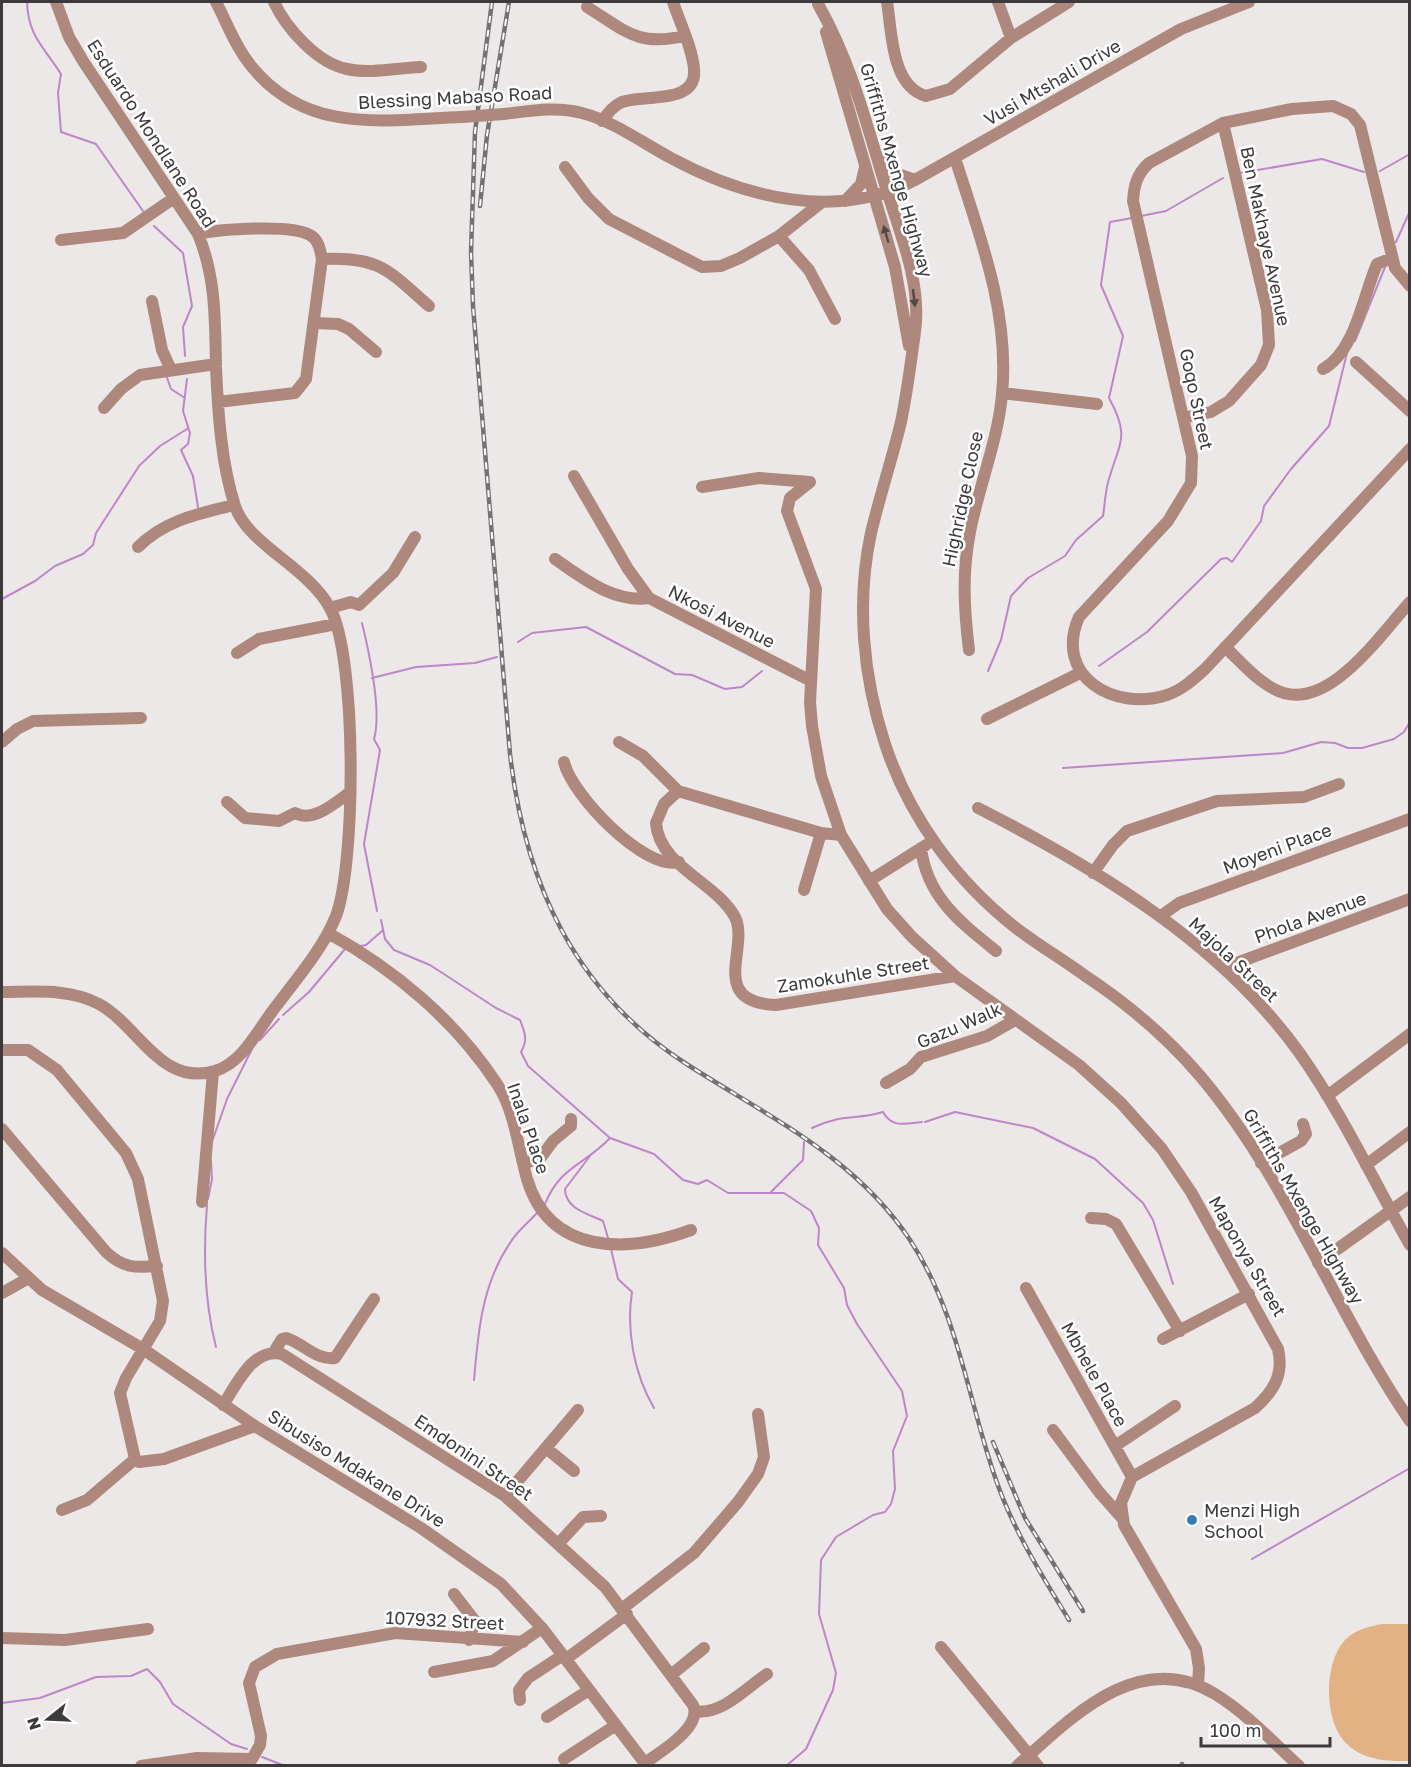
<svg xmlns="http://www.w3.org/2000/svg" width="1411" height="1767" viewBox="0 0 1411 1767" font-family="'Golos Text',sans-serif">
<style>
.green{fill:#e2b184}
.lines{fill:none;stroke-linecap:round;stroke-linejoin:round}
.stream{stroke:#be86c7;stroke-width:2}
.minor{stroke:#ae887c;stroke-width:12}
.rail-casing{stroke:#747172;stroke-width:4.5}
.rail{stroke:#fff;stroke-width:2;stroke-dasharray:7;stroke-linecap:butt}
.minor-bridge{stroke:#ae887c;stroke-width:12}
.oneway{fill:#534a48}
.poi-dot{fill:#377bb0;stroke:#fff;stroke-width:2}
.labels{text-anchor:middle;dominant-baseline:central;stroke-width:5;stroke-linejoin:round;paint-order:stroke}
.street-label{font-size:18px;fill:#3c3a3b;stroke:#fff}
.poi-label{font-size:18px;fill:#3c3a3b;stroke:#fff;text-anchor:start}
</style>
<rect width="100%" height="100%" fill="#ece8e8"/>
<path class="green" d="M1382,1624H1409V1761C1388,1761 1367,1761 1349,1746C1323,1725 1323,1663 1345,1640C1356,1629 1368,1627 1382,1624Z"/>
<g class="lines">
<path class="stream" d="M27,2C28,36 44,47 61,74L58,93L61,132L96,144L143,211
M1380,171L1410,154
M1240,173L1322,159L1364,172
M1141,216L1166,211L1223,178
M154,226L183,253L192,306L183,327L185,356
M1396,242L1410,211
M1355,341L1385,267
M166,375L171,389L185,398
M187,379L183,411L190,433L188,444L181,450L193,476L198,507
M2,599L35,581L55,566L83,554L93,545L96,533L139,466L160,446L187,429
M362,623C369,652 382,711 374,739L380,750L364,844L377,911
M518,642L532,633L586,627L675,674L692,675L725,689L742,687L762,671
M1099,666L1147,632L1221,559L1227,558L1232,562L1261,521L1264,506L1291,469L1329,426L1347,353
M988,671L1001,640L1011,596L1028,578L1065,556L1076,540L1103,516C1105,504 1105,491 1109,479C1120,441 1130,436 1109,398L1123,336L1101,285L1110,222L1132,218
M372,678L416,667L475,663L497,657
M1063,768L1283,753L1321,742L1335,743L1348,748H1362L1394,739L1404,732L1410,722
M381,920L385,939L394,950L430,965L496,1008L520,1020C525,1033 528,1040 521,1052L528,1066L610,1138L654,1154L683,1180L698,1184L707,1180L728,1193H784L811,1211L819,1228L818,1245L844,1288L847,1305L857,1324L902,1391L907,1416L893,1451L895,1489L891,1504L885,1512L873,1515L836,1537L821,1560L819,1614L836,1673L833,1690L806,1749L786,1766
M360,946L366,945L382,931
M283,1015L309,992L345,949
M260,1040L279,1019
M925,1122L955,1112L1033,1128L1095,1159L1143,1203L1153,1220L1173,1284
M812,1128C840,1114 857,1120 883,1112C892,1128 904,1124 922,1122
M213,1139L227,1099L252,1049
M590,1156L565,1189C565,1209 589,1214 603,1221L608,1238
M771,1192L803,1160L804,1142
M208,1199L212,1179L211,1160
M545,1204C560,1166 585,1165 610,1138
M207,1205C203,1253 204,1300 216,1347
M611,1249L618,1279L632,1292C626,1330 634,1374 654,1408
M474,1380C478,1332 482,1284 510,1243C517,1231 529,1222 538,1212
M1252,1559L1410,1468
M2,1703L40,1698L96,1677L131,1676L147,1669L160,1682L173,1704L231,1744L247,1749
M262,1757L285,1766"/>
<path class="minor" d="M216,2C227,23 236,48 252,67C308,135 384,120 462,117
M274,2C286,28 317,63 347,69C370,74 398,68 421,67
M887,2C892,32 891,86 926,96L950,89L1011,38L1069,2
M998,2L1011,38
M818,4C851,62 867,125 886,188C900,233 922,285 915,332C911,362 907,393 901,422C892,459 880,495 871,533C856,602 863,677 885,744C909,817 956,881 1016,928C1038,945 1062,959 1084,975C1128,1004 1167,1037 1201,1077C1287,1179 1335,1311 1410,1421
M587,7C624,30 638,47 684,36
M826,32L895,267L909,346
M504,114C530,111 556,106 582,113C613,121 643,143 671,158C745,198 837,221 915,180L1181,29L1249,2
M602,121C608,113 613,106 622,102C644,94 698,105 694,69C692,47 680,23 673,2
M880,157L892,172L915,180
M955,158C979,234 1010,312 1002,394C998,441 979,485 970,532C962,572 964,609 969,650
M565,167L588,198L609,219L702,267L721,266L740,258L779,236L822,202
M845,201L861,184L865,167
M198,234C220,229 292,224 310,235C319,240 320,250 322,259L306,379L295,393L218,402
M779,236L809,270L835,319
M61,240L123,233L174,198
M322,259C379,256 388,270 429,306
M1410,286L1395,268L1360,125L1351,114L1333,106L1292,109L1223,123L1149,163C1137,174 1134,185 1133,201L1192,456L1191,483L1168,521L1079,617C1053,676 1114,712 1167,695C1182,690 1194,679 1205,669L1410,449
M152,301L162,350L171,370
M315,323L338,324L349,329L376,352
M1356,362L1410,411
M1323,369C1355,352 1363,296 1377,264L1392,258
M1002,393L1097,404
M104,408L121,389L140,375L216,364
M1183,418L1211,412L1229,401L1261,365L1269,345L1267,310L1223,123
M574,476L628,569L649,598L811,681
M810,482L790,498L787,511L816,589L810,702L812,726L821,776L841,835L887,909L912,937L955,976L1079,1065L1121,1103L1162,1149L1191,1192L1278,1349C1284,1374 1274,1391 1255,1408L1132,1477L1121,1503L1124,1525L1196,1649L1199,1668L1198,1685
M702,487L759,478L810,482
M138,547C165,520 198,514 234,505
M555,559C583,578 613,603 649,598
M330,608L351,602L359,605L393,573L415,537
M1225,647C1240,661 1255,679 1274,689C1325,717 1379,636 1410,602
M237,653L259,639L336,624
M987,719L1080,673
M2,742L17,729L33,721L141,718
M619,742L643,756L678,791
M564,762C571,794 644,871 679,862
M227,802L245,818L279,821L295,813C313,823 335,803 349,793
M978,808C1098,869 1222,944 1301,1055C1343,1115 1374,1182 1410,1245
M841,835L821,833L678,791L664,804L656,823C659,866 716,882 735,917C750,947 707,1002 776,1005L955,976
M921,848C927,897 960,922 996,951
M1093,873L1113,845L1127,831L1217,801L1304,797L1339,784
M869,881L926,845
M804,890L821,833
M1161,916L1179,903L1410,819
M328,933C394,969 455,1020 497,1084C515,1111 518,1148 527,1179C550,1256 628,1253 691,1230
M1223,968L1410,899
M2,992C34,992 69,988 99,1004C139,1026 161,1087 215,1071C241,1063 256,1034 271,1013C293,983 322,951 336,916C356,863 357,657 330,608C308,567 247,544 235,506C221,463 218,412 216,367C215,320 216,277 198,234L83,61L69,37L56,2
M2,1050H28L57,1070L126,1153L138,1179L163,1301L160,1321L126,1378L120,1393L135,1459
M886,1083L910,1069L921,1057L987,1036L1015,1020
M1327,1096L1410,1034
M2,1129L106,1252C123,1268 135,1268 157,1266
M1261,1163L1301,1141L1306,1134L1303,1124
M524,1164L542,1156L553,1141L571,1126V1119
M1366,1165L1410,1132
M202,1202L213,1072
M1091,1218L1106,1219L1116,1224L1180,1331
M2,1253L42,1290L143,1349L255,1426L421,1528L501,1584L542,1628L647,1766
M1318,1263L1410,1197
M1026,1288L1132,1477
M2,1293L27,1279
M1163,1339L1249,1294
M274,1352L282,1339L286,1338C303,1343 317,1361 335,1358L374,1299
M223,1405C237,1384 253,1347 282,1354L505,1496L605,1587L693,1705C703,1727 660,1752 645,1763
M1053,1430L1099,1492L1122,1518
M1115,1446L1175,1406
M546,1448L574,1471
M505,1496L578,1410
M62,1510L87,1500L135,1459L139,1462L164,1459L255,1426
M559,1543L583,1517L601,1516
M454,1594L475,1621L469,1640
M623,1608L694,1553L738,1502L758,1474L764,1457L758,1414
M2,1638L65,1640L148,1629
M941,1647L1038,1766
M566,1659L627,1614
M434,1672L493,1661L542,1628
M671,1675L704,1648
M520,1700L519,1690L528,1678L563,1655
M696,1711C722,1715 746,1688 767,1674
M547,1717L589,1690
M564,1759L616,1725
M141,1766L197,1758L252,1759L260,1745L261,1736L249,1683L255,1667L277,1654L395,1633L523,1642
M1017,1766C1070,1719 1138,1647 1215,1694C1246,1713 1272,1741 1299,1766"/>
<defs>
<path id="rail" d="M492,2L475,132L471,252L473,306L510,754C525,884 575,993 688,1065C769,1117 855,1157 910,1240C958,1313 967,1396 995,1477C1012,1528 1041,1574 1069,1620
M480,206L487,135L509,2
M993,1442L1025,1518L1083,1611
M1182,1764L1183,1766"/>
</defs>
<use href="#rail" class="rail-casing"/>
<use href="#rail" class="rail"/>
<path class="minor-bridge" d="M462,117L504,114"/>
</g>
<defs><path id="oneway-solid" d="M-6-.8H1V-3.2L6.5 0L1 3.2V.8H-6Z" transform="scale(1.5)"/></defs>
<g class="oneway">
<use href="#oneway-solid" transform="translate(886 234) rotate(-106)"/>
<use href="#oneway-solid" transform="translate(914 298) rotate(83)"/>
</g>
<circle class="poi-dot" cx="1192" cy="1520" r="6"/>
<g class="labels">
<g class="street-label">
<text transform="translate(1052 82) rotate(-30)">Vusi Mtshali Drive</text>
<text transform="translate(455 97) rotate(-3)">Blessing Mabaso Road</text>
<text transform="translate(152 133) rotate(57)">Esduardo Mondlane Road</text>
<text transform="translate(897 170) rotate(74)">Griffiths Mxenge Highway</text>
<text transform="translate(1266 236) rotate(78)">Ben Makhaye Avenue</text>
<text transform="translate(1197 399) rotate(78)">Goqo Street</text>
<text transform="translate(962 499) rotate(-78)">Highridge Close</text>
<text transform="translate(722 616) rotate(27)">Nkosi Avenue</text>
<text transform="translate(1277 848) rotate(-20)">Moyeni Place</text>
<text transform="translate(1310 917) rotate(-20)">Phola Avenue</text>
<text transform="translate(1234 959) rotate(43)">Majola Street</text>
<text transform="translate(853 974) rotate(-9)">Zamokuhle Street</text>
<text transform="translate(959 1025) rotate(-23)">Gazu Walk</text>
<text transform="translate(529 1128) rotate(71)">Inala Place</text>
<text transform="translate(1304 1206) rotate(60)">Griffiths Mxenge Highway</text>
<text transform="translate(1248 1256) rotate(60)">Maponya Street</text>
<text transform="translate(1095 1374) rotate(61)">Mbhele Place</text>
<text transform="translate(474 1457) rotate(34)">Emdonini Street</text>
<text transform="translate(357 1468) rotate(32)">Sibusiso Mdakane Drive</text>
<text transform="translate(445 1620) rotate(3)">107932 Street</text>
</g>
<g class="poi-label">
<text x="1204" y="1510">Menzi High<tspan x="1204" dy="21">School</tspan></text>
</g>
</g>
<rect width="1411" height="1767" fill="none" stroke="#3c3a3b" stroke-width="6"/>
<g transform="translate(48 1719) rotate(252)" stroke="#ffffff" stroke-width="4.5" paint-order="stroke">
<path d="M0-4.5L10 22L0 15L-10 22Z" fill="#3c3a3b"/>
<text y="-9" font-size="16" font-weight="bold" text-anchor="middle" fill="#3c3a3b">N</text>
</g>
<path d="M1201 1737v9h129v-9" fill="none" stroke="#3c3a3b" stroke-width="3"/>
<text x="1210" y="1737" font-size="18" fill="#3c3a3b" stroke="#ffffff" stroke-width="4.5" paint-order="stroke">100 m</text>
</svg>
